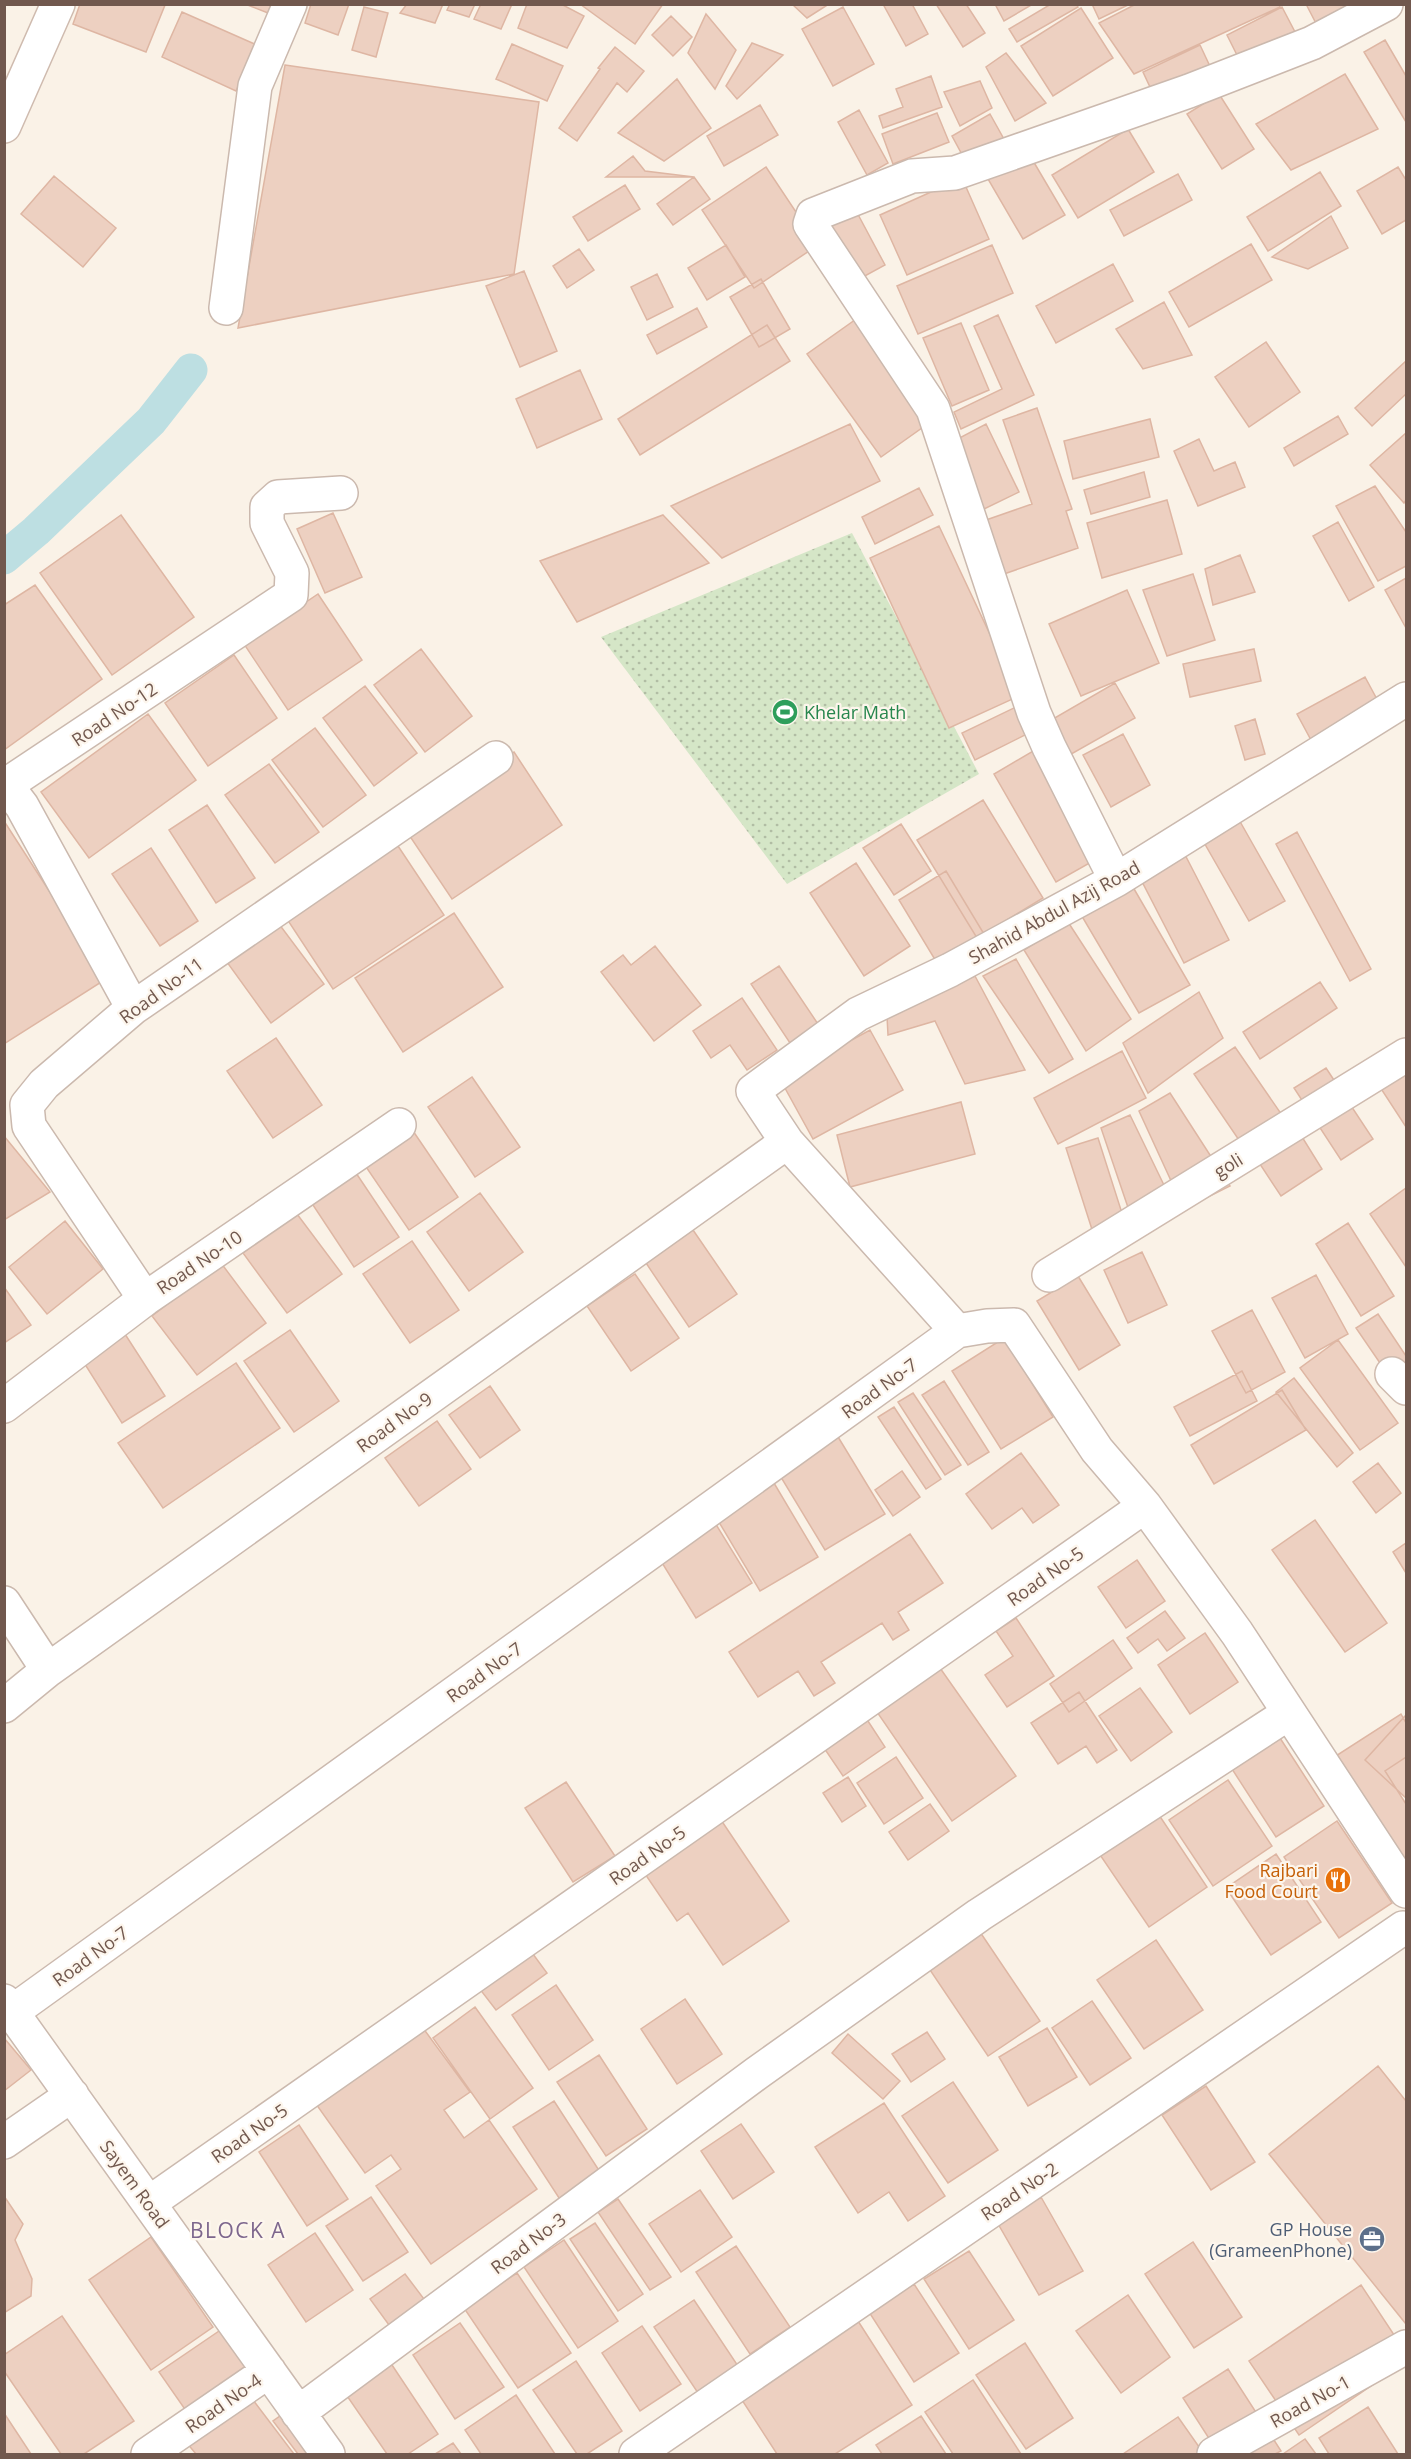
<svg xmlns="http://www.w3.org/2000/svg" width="1411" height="2459" viewBox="0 0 1411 2459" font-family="'Open Sans',sans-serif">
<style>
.park{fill:url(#park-dots)}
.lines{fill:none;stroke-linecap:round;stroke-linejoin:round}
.canal{stroke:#bddfe2;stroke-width:33}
.building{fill:#edd0c1;stroke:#deb6a3;stroke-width:1.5}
.street-casing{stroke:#cbb9ae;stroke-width:36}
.secondary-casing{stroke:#cfbbaf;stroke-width:36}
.street{stroke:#fff;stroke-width:33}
.secondary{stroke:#fff;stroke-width:33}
.labels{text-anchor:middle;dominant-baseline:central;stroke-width:4.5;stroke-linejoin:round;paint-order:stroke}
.leisure-label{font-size:18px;fill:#27864d;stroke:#fdf6ed;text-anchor:start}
.street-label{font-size:18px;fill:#71584e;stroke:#fdf6ed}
.food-label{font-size:18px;fill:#c56008;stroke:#fdf6ed;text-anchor:end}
.service-label{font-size:18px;fill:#4e5e75;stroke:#fdf6ed;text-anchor:end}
.quarter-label{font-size:21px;letter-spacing:1.5px;fill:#7d668d;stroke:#fdf6ed}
</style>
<defs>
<pattern id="park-dots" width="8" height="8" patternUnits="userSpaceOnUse" patternTransform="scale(1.5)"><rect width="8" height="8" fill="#d5e6c7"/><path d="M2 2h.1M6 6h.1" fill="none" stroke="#b1bda4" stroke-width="1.8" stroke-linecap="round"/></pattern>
</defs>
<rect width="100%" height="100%" fill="#faf2e7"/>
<path class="park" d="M852,533L979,774L787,884L601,637Z"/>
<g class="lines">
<path class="canal" d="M4,558L36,531L151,421L191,370"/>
</g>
<path class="building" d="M80,4H165V5L146,52L73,24Z
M245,4H271L268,13Z
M311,4H349L338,35L305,23Z
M407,4H443L435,23L400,13Z
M450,4H475L469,17L447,10Z
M481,4H512L501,29L474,19Z
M527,4H561L584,16L567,48L518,28Z
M580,4H663L635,44Z
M792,4H829L807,18Z
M883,4H912L928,34L906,46Z
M936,4H966L985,33L963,47Z
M995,4H1033L1004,21Z
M1051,4H1076L1078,7L1017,42L1009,29Z
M1092,4H1130L1099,19Z
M1136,4H1279L1280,7L1134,74L1099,23Z
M1306,4H1369L1321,33Z
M364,7L388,13L376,57L352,50Z
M843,7L874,64L833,86L802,29Z
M1282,7L1295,32L1240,61L1227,35Z
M1081,8L1113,58L1053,96L1021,46Z
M182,12L257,45L236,91L162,57Z
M706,14L736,50L715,89L688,53Z
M671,16L692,37L673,56L652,35Z
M1385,40L1406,76V122L1364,52Z
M752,43L783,55L737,99L726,86Z
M512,44L563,66L547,101L496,79Z
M1200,45L1214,75L1157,102L1143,72Z
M615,47L644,71L627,92L617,83L577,141L559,128L600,69L598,68Z
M1006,53L1046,103L1015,121L986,67Z
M285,65L539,102L514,274L238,328Z
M1345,74L1378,129L1291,170L1256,124Z
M931,76L942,107L883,128L879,116L903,107L896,89Z
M677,79L711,128L664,161L618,133Z
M980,81L992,108L960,126L944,92Z
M1219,94L1254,149L1222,169L1187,114Z
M760,105L778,135L724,166L707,136Z
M859,110L888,163L867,175L838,122Z
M937,113L949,142L893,164L882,134Z
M990,114L1005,141L965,160L952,136Z
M1128,129L1154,172L1078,218L1052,175Z
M1029,154L1065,215L1023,239L988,179Z
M633,156L645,171L694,177H606Z
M766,167L818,245L754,288L702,210Z
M1398,167L1406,180V220L1382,234L1357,191Z
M1320,172L1341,206L1268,251L1247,217Z
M1178,174L1192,200L1124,236L1110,210Z
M54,176L116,228L83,267L21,214Z
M694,177L710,199L673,225L657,204Z
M962,178L989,239L907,275L880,215Z
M625,185L640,209L588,241L573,217Z
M854,207L885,265L852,283L821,224Z
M1331,216L1348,248L1308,269L1272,257Z
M1251,244L1272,280L1189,327L1169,292Z
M726,245L745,277L707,300L688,268Z
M992,245L1013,293L918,334L897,286Z
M579,249L594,270L567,288L553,266Z
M1113,264L1133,301L1056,343L1036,306Z
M524,271L557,351L520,367L486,286Z
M657,274L673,307L647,320L631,287Z
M761,279L790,329L759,347L730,297Z
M1164,302L1192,355L1143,369L1116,329Z
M876,305L950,408L881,457L807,354Z
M697,308L707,327L657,354L647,335Z
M998,315L1034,395L961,429L954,412L1002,389L974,326Z
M961,323L989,390L952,406L923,338Z
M767,325L790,361L640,455L618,419Z
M1266,342L1300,392L1249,427L1215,377Z
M1406,361V394L1372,426L1355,408Z
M580,370L602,419L537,448L516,399Z
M1037,408L1072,509L1066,511L1078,548L1004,574L986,520L1032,504L1003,420Z
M1338,416L1348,434L1294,466L1284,448Z
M1150,419L1159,457L1073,479L1064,441Z
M850,424L880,481L722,558L671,506Z
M986,424L1019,492L982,510L948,444Z
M1406,433V500L1404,503L1370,465Z
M1199,439L1214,471L1235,462L1245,487L1198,506L1174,451Z
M1144,472L1150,497L1091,514L1084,490Z
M1375,486L1406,532V566L1378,581L1336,506Z
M919,488L933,515L875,544L862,517Z
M1167,500L1182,554L1102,578L1087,523Z
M333,513L362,577L325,593L297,529Z
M121,515L194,617L112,675L40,573Z
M663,515L709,563L577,622L540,561Z
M1338,522L1374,587L1349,601L1313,536Z
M939,526L1019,696L949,728L870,558Z
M1240,555L1255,592L1213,605L1205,569Z
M1193,574L1215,640L1167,656L1143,590Z
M1406,578V628L1385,590Z
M35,585L102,679L4,750V605Z
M1127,590L1159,663L1081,696L1049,624Z
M318,594L362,660L288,710L244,644Z
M421,649L472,716L425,752L374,685Z
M1254,649L1261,681L1190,697L1183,664Z
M234,655L277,718L208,766L165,703Z
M1365,677L1379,703L1311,740L1297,714Z
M1115,683L1135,718L1066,757L1046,723Z
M365,686L417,753L374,786L323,718Z
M1020,705L1033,731L975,760L962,733Z
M148,714L196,780L89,858L41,792Z
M1255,719L1265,754L1245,760L1235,726Z
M315,728L366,795L323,827L272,760Z
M1123,734L1150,785L1111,807L1083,755Z
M1040,747L1102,856L1056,882L994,774Z
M514,752L562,825L452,899L403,826Z
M269,764L319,832L275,863L225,795Z
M983,800L1043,898L977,938L917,840Z
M207,805L255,878L216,903L169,830Z
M1238,818L1285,901L1249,921L1202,839Z
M4,821L106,979L4,1044Z
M901,824L931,871L894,895L863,848Z
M1297,832L1371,969L1350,981L1276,844Z
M396,843L444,915L333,989L285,916Z
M1181,847L1229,940L1184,963L1136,870Z
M151,848L198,921L160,946L112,874Z
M856,863L910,946L864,976L810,893Z
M946,871L984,934L937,963L899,900Z
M1130,882L1190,985L1139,1013L1080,913Z
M454,913L503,987L403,1052L355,978Z
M276,920L324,984L271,1023L224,958Z
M1068,922L1131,1019L1086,1051L1024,950Z
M655,946L701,1005L654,1041L601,972L623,955L631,965Z
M1016,959L1073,1059L1049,1073L983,976Z
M779,966L818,1024L790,1043L751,984Z
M975,976L1025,1070L965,1084L935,1021L888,1035L887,1016Z
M1320,982L1337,1008L1260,1059L1243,1032Z
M1199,992L1223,1038L1148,1093L1123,1043Z
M742,998L777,1050L747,1070L730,1045L711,1058L693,1031Z
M870,1030L903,1090L813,1139L780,1079Z
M276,1038L322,1105L273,1138L227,1071Z
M1235,1047L1284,1118L1243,1146L1194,1074Z
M1122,1051L1146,1098L1058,1144L1034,1098Z
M1406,1061V1127L1376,1081Z
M1326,1068L1373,1139L1341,1160L1294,1088Z
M472,1077L520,1147L475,1177L428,1107Z
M1170,1093L1230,1186L1184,1209L1139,1111Z
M961,1102L975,1154L850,1187L837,1135Z
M1130,1115L1178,1214L1134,1225L1101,1128Z
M1294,1124L1322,1169L1281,1196L1252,1152Z
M411,1128L458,1197L409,1230L362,1161Z
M4,1136L50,1192L4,1220Z
M1098,1138L1128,1232L1096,1242L1066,1148Z
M352,1167L399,1237L354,1267L307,1196Z
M1406,1188V1267L1370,1214Z
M480,1193L523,1252L469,1291L427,1232Z
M297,1214L342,1274L287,1313L243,1253Z
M65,1221L103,1269L47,1314L9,1267Z
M1348,1223L1394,1296L1361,1316L1316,1244Z
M693,1230L737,1294L689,1327L646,1263Z
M412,1241L459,1310L410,1343L363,1274Z
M1142,1252L1167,1305L1128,1323L1104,1270Z
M221,1263L266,1323L197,1375L152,1316Z
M635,1274L679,1338L631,1371L587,1306Z
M1316,1275L1348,1334L1305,1358L1272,1298Z
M1078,1276L1120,1345L1079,1370L1037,1301Z
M4,1287L31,1325L4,1343Z
M1252,1310L1285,1372L1246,1393L1212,1331Z
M1378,1314L1406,1356V1401L1356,1328Z
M290,1330L339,1401L294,1432L244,1361Z
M123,1331L165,1396L122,1423L81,1358Z
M1004,1338L1053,1417L1001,1449L952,1371Z
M1338,1340L1398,1423L1360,1450L1300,1368Z
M236,1363L280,1428L163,1508L118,1443Z
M1242,1371L1257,1401L1190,1436L1174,1407Z
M1294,1378L1353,1453L1337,1467L1276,1392Z
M944,1381L989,1452L968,1465L922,1395Z
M490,1386L520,1430L480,1458L449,1415Z
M1282,1390L1306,1430L1214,1484L1191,1445Z
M913,1393L961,1465L945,1475L898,1402Z
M894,1407L941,1479L926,1489L878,1417Z
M437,1421L471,1469L419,1506L385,1458Z
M832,1427L885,1514L825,1550L773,1464Z
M1021,1453L1059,1505L1033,1523L1022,1508L992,1529L966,1494Z
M1378,1463L1401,1493L1376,1513L1353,1482Z
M902,1471L920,1497L893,1516L875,1490Z
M768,1473L818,1557L760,1591L710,1507Z
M712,1518L752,1583L696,1618L656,1553Z
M1315,1520L1387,1623L1345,1652L1272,1550Z
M910,1534L943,1583L898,1612L909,1630L893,1640L882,1623L821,1662L835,1683L814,1696L798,1671L758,1697L729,1652Z
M1406,1543V1573L1393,1552Z
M1137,1560L1165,1601L1126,1628L1098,1587Z
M1165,1611L1185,1638L1167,1651L1158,1639L1138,1653L1127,1638Z
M1016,1618L1054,1676L1007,1707L985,1675L1013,1656L996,1631Z
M1205,1633L1238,1682L1190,1714L1158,1665Z
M1113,1640L1132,1668L1069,1712L1050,1684Z
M940,1668L1016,1776L952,1821L877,1712Z
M1140,1688L1172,1732L1131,1761L1099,1716Z
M1079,1692L1117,1750L1097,1763L1086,1746L1058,1764L1031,1723Z
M1401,1714L1406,1723V1757L1385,1771L1406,1804V1880L1328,1761Z
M864,1715L885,1747L843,1776L822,1745Z
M1406,1715V1798L1365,1760Z
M1280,1738L1324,1806L1276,1837L1232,1769Z
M896,1757L923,1798L884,1824L857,1783Z
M848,1777L866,1806L842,1822L823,1793Z
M1228,1780L1272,1846L1213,1886L1169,1820Z
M566,1782L615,1856L573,1882L525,1808Z
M930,1804L949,1831L908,1860L889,1832Z
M1153,1806L1207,1887L1149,1927L1094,1846Z
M719,1817L789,1921L723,1965L688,1913L677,1921L641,1868Z
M1337,1821L1392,1903L1339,1938L1284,1857Z
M1276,1854L1321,1922L1271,1955L1226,1888Z
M980,1932L1040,2021L988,2056L928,1967Z
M1156,1940L1203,2010L1144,2049L1097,1980Z
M530,1950L547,1973L496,2010L479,1988Z
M556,1985L593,2040L549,2070L512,2015Z
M685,1999L722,2054L677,2084L641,2029Z
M1092,2001L1131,2058L1090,2085L1052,2028Z
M475,2007L533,2088L490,2119L433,2038Z
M423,2028L470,2092L444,2110L464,2138L489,2120L537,2189L431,2264L376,2186L401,2169L391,2155L365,2173L316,2104Z
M1047,2028L1077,2077L1028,2106L999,2057Z
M927,2032L945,2059L911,2082L892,2054Z
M848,2034L900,2081L883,2099L832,2053Z
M4,2038L31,2070L4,2091Z
M599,2055L647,2129L606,2156L557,2082Z
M1378,2066L1406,2101V2324L1269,2154Z
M953,2082L998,2150L948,2183L902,2116Z
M1206,2086L1255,2162L1211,2190L1162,2115Z
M554,2101L602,2175L561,2201L513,2127Z
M884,2103L945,2196L908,2221L889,2192L858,2213L815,2147Z
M741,2124L774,2172L733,2199L701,2151Z
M299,2125L348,2199L307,2226L259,2152Z
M700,2190L732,2237L681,2272L649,2224Z
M4,2196L23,2224L15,2240L32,2279L31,2296L4,2313Z
M371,2197L408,2252L363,2281L326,2226Z
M1041,2197L1083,2271L1039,2295L997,2222Z
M618,2199L671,2277L650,2290L598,2212Z
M595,2223L643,2294L618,2311L570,2239Z
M315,2233L353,2290L306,2322L268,2265Z
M151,2237L213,2327L151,2370L89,2280Z
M564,2240L618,2321L578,2348L524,2267Z
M1193,2242L1242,2317L1194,2348L1145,2274Z
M736,2246L790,2327L750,2354L696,2272Z
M969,2251L1014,2320L969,2349L924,2279Z
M517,2273L571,2353L518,2388L464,2308Z
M405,2274L424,2299L389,2325L370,2299Z
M914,2284L959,2353L914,2382L869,2312Z
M1361,2285L1406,2353V2362L1299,2435L1249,2361Z
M1128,2295L1170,2357L1121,2393L1076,2331Z
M694,2300L738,2366L698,2393L654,2327Z
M62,2316L134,2421L84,2454H61L4,2371V2355Z
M858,2321L912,2405L835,2454H777L740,2397Z
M460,2323L504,2387L455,2419L413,2355Z
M642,2326L681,2384L640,2411L602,2353Z
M225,2327L257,2373L191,2418L159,2372Z
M1025,2343L1073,2418L1026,2449L976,2375Z
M576,2361L622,2431L587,2454H577L533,2390Z
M390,2362L438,2434L408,2454H387L345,2393Z
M1228,2369L1281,2451L1275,2454H1219L1183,2398Z
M973,2380L1021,2454H953L925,2412Z
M516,2395L555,2454H481L465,2430Z
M250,2396L294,2454H196L186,2442Z
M1368,2407L1398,2454H1329L1319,2438Z
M287,2411L319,2454H298L273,2421Z
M4,2413L31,2454H4Z
M921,2416L946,2454H882L876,2445Z
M1178,2417L1204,2454H1123Z
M1305,2439L1316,2454H1283Z
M453,2443L461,2454H435Z"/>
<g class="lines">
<defs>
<path id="street" d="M226,308L255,86L290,4
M1116,880L1049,747L1034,713L933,409L810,224L813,215L912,176L955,173L1189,91L1312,43L1386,4
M133,1008L22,806L6,785L291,595L292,573L267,523V507L278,497L341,493
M145,1299L29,1126L27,1105L44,1084L133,1008L496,758
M957,1331L787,1142L753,1091L858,1014L950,970L1116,880L1406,699
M4,1406L145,1299L399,1125
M4,1603L48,1670
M4,1706L48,1670L787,1142
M4,2001L328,2454
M12,2012L957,1331L987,1326L1014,1325L1097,1450L1145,1506L1237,1633L1406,1891
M4,2142L72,2095
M149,2203L1145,1506
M298,2413L757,2073L979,1915L1289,1713
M148,2454L269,2371
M636,2454L1403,1928
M1214,2454L1406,2347"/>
<path id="secondary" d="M4,126L58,4
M1049,1275L1406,1055
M1392,1374L1406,1388"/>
</defs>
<use href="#street" class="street-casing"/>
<use href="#secondary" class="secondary-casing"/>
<use href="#street" class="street"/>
<use href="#secondary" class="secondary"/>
</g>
<defs>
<symbol id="stadium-disc" viewBox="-11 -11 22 22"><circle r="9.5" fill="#2e9e5b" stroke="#fdf6ed"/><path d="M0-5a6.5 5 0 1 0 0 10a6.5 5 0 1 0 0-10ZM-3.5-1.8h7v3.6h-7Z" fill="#fff"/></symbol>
<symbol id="restaurant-disc" viewBox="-11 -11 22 22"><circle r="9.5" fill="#e8710a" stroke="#fdf6ed"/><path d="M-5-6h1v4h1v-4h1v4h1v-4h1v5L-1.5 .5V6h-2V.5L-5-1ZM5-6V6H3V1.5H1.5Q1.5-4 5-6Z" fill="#fff"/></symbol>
<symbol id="office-disc" viewBox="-11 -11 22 22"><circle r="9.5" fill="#5c6f8a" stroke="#fdf6ed"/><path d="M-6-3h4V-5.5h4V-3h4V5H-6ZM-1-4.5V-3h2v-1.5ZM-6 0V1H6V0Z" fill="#fff"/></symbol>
</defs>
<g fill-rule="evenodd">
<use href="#stadium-disc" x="770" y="697" width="30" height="30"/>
<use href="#restaurant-disc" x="1323" y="1865" width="30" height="30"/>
<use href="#office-disc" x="1357" y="2224" width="30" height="30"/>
</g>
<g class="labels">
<g class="leisure-label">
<text x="804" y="712">Khelar Math</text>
</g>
<g class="street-label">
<text transform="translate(114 714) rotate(-34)">Road No-12</text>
<text transform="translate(1054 912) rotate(-29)">Shahid Abdul Azij Road</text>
<text transform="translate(161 990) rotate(-36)">Road No-11</text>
<text transform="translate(1228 1165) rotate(-32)">goli</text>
<text transform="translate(199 1262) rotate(-34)">Road No-10</text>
<text transform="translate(879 1388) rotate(-36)">Road No-7</text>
<text transform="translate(394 1422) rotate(-36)">Road No-9</text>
<text transform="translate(1045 1576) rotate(-35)">Road No-5</text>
<text transform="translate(484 1672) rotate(-36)">Road No-7</text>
<text transform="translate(647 1855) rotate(-35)">Road No-5</text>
<text transform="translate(90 1956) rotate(-36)">Road No-7</text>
<text transform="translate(249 2133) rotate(-35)">Road No-5</text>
<text transform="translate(135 2184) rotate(54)">Sayem Road</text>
<text transform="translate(1019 2191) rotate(-34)">Road No-2</text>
<text transform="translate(528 2243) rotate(-37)">Road No-3</text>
<text transform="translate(1310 2401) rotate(-29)">Road No-1</text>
<text transform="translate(223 2403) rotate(-35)">Road No-4</text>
</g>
<g class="food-label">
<text x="1318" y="1870">Rajbari<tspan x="1318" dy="21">Food Court</tspan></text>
</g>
<g class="service-label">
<text x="1352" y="2229">GP House<tspan x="1352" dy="21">(GrameenPhone)</tspan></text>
</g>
<g class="quarter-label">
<text x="238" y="2230">BLOCK A</text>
</g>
</g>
<rect width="1411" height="2459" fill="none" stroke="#71584e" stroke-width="12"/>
</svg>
